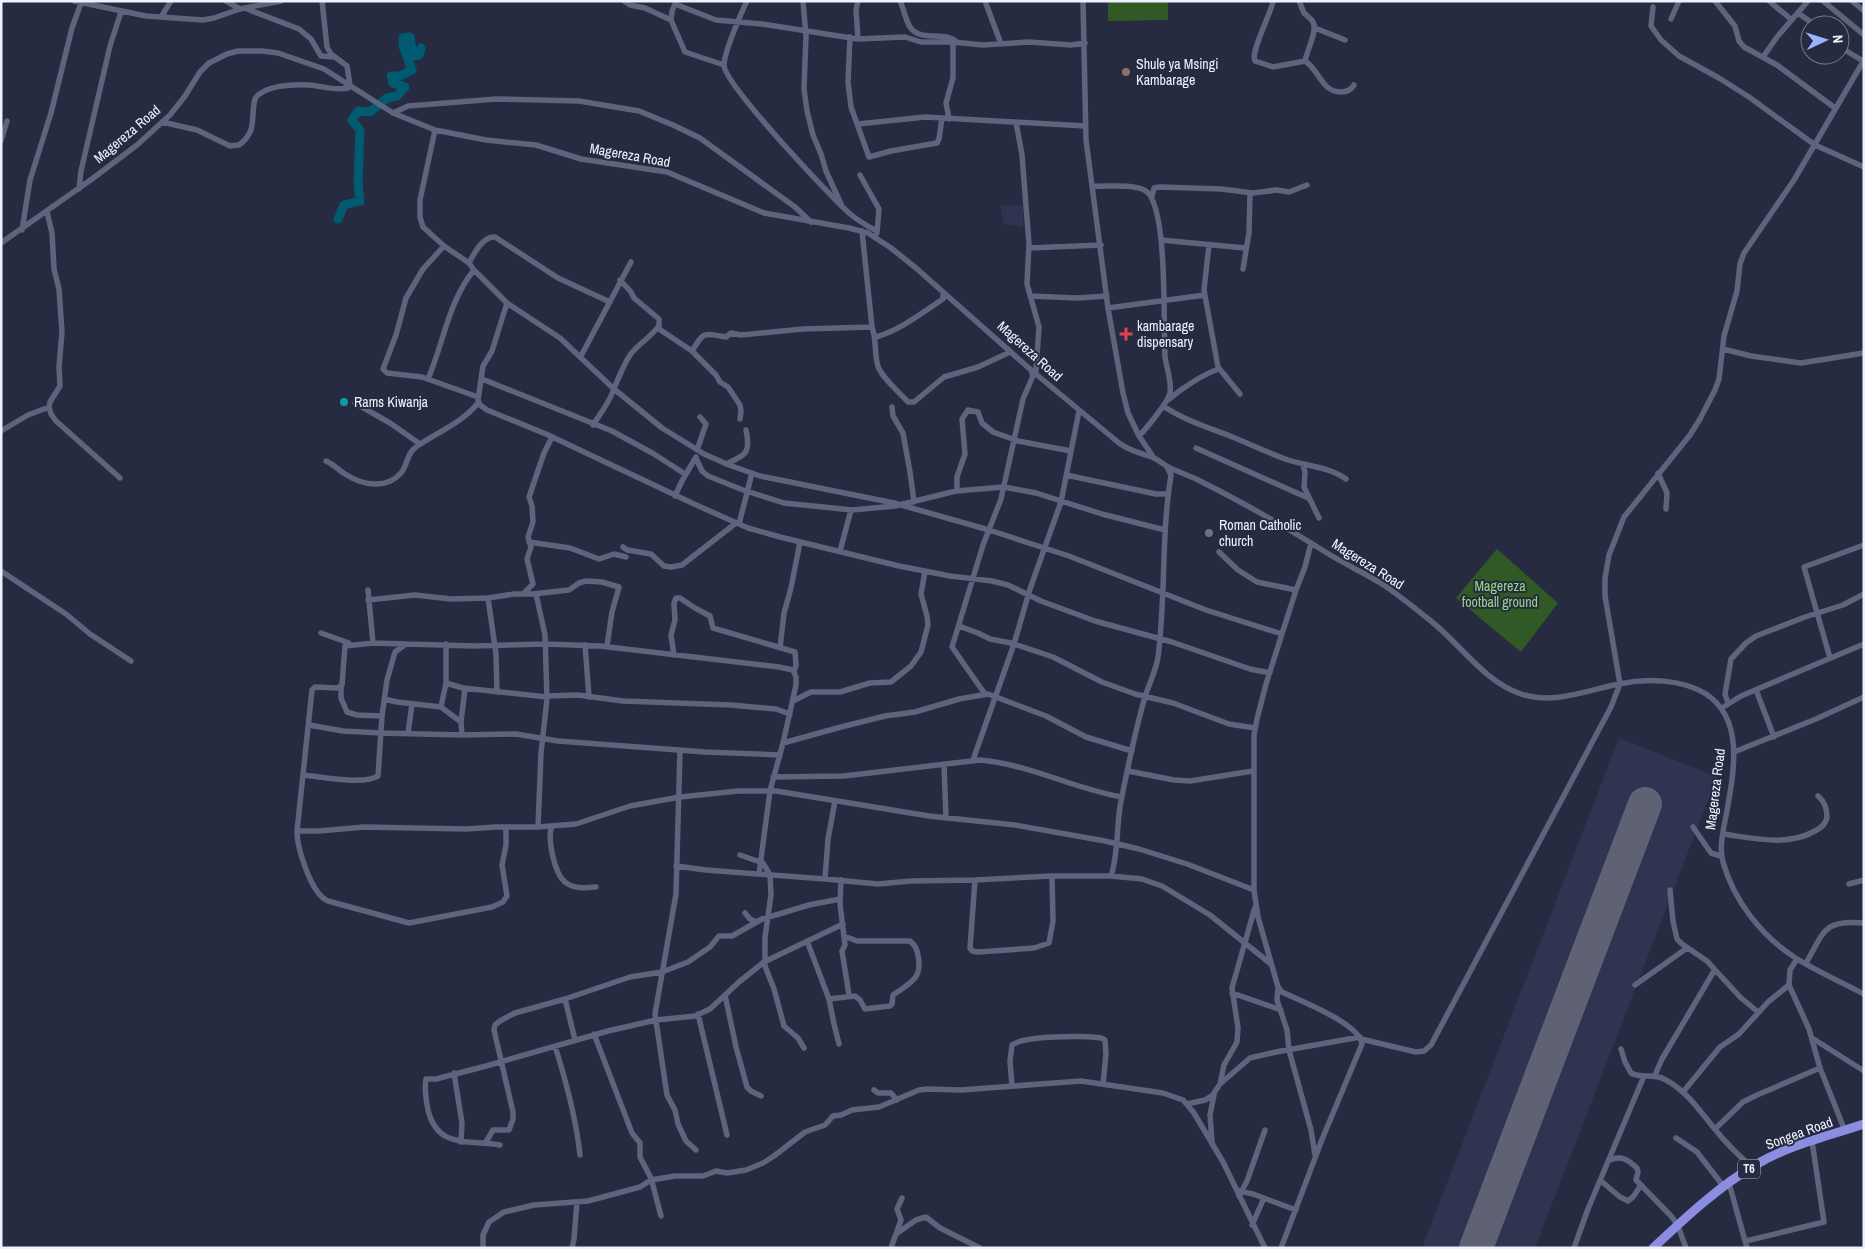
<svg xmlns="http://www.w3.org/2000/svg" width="1865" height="1249" viewBox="0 0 1865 1249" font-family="'Archivo Narrow',sans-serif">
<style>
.built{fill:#2f3550}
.green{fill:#315925}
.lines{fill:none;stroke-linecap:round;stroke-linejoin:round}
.river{stroke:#005b70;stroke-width:9}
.runway{stroke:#5e6274;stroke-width:34}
.minor{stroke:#5e647c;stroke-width:5.5}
.highway{stroke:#8b8de1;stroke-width:9}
.education-dot{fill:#8d6e63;stroke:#272b41;stroke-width:2}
.health-dot{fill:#e0444e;stroke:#272b41;stroke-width:2}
.culture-dot{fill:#0f9aa8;stroke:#272b41;stroke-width:2}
.worship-dot{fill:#6b7280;stroke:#272b41;stroke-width:2}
.labels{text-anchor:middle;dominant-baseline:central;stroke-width:4;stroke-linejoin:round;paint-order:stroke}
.shield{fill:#272b41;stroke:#b3b6c5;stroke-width:1}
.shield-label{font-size:12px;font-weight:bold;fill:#eff2fe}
.poi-label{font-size:14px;fill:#eff2fe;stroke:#272b41;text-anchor:start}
.street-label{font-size:14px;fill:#eff2fe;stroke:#272b41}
.park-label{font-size:14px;fill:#95d683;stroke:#272b41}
</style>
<rect width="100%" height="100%" fill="#272b41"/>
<path class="built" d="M1023,205V227L1004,224L1000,206Z
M1619,738L1717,777L1535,1248H1422Z"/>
<path class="green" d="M1108,1H1168V20L1108,21Z
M1497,549L1558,603L1521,652L1456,598Z"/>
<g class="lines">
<path class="river" d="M338,219L344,205L360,201L358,183L360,130L352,120L358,111L370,112L387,98L397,96L405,87L393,83L391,76H400L412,70L403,46V38L410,37L413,56L419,55L421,48"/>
<path class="runway" d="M1476,1248L1645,804"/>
<path class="minor" d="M74,1L146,16L203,20L214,18L240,9L281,1
M226,1L240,9
M624,1L630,5L645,8L671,20
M747,1C741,13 724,53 724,65C724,84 830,196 849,213C857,220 867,226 877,231
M803,1L806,36L804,89L807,111L813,135L821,154L826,171L841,204
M900,1C904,9 905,19 910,27C921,43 944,30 957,42
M985,1L1001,44
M1083,1L1086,140L1108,308L1123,393L1128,413L1139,436L1154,458
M1273,1C1271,14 1250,52 1255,61L1273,67L1305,61C1319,69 1321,92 1341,92C1347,92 1351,90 1354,85
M1299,1C1301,5 1302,9 1304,13C1307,16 1311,18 1313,22C1318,30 1307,50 1305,61
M1715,1L1735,26L1739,41L1744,47L1777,65L1835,108
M1769,1L1792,20
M1823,1L1864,35
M1852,1L1864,11
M676,2L672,11L671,20L685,52L724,65
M675,4L716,20L762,24L858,39L905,37L921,42H953L983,45L1029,42L1071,45L1085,43
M1653,7L1651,26L1661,40L1679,56L1719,78L1749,97L1815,145L1864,167
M247,9L299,29L311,39L321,56L334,57
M1798,13L1815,25
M161,17L171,1
M1671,19L1679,1
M1315,28L1345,40
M850,37L848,82L851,107L869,157L891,151L937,143L939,139L942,118
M858,39L856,10L858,1
M1840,47L1863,61
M1763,57L1777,37L1808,1
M393,113L408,106L496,99L579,101L639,111L673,125L700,138L795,207L811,222
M949,119L946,103L953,78V42
M162,122L197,130L230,146L239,145C258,131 250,118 255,99C263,85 294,84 309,85C322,86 335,91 348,88L350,85L347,66L331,54L327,47L322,1
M858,124L925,117L1085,126
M435,130L420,200V217L423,227L444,246L469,263L474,270L507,303L560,338L614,389L662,428L704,454L729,465L760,476L894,503L989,530L1069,556L1206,610L1282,634
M1,141L7,121
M860,175L879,209L877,233
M1092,186C1105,187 1138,183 1147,192C1168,210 1163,324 1165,356C1166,367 1172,381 1170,393C1168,402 1146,429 1139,436
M79,189L81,171L110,46L121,12
M1152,196L1154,188L1160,187L1221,189L1253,193L1277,190L1289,192L1307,185
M47,212L52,233L54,269L59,289L62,332L59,367L60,386L50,402L49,407L51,414L56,421L120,478
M22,230L30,180L51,113L72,28L81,3
M862,231L872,327C877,342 874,354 878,366C881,377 900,393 908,402H914L944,377L978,367L1008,353V349
M1161,240L1245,248
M1,243L92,179L137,145L170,115L185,96L200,72L209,63L227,54L238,51H262L278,53L324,69L393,113L435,130L486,140L536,145L581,159L667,172L764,213L849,228L868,233L891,248L916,268L1031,370L1119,443C1130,451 1140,453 1152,457C1159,460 1164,465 1170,468C1181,473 1193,477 1204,483C1246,504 1287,528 1327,553C1345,564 1364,573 1382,584C1399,595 1416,609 1432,622C1461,645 1485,682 1521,694C1553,705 1588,690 1619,684C1646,678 1682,679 1706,694C1746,720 1733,776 1726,816C1723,831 1719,847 1723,862C1734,901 1761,935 1794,957C1816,971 1841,982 1864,994
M1209,245L1204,290L1218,367L1240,394
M444,246L423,269L406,298L396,335L383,369L387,373L422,377L478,397
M1029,248L1101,245
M469,263C474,253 483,236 495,237L558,278L610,302
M1243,269L1249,233L1250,193
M620,280L631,292L634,298L659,319V329L692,351L716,375L720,382L728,387L740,405L741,411L740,419
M1030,296L1078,298L1107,296
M507,303L492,351L483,366L478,400L480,405L487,410L546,434L694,504L748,528L780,537L899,566L950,576L992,581L1008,585L1041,601L1095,621L1172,642L1250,669L1270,673
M1108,308L1205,295
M876,337C900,330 922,313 943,299V292
M1723,349L1751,356L1801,363L1864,353
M692,351C704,331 703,333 726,337L731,333L741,335L803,329L872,327
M581,356L631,262
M428,379C444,342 448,302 474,270
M482,379L612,431L654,454L685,474
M1168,400C1181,389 1203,374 1219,369
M355,403L390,423L420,444
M1163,406C1184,420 1207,427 1230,436C1250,444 1268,453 1288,460C1307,466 1329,467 1346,479
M892,407L893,416L903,433L910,472L914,502
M593,425C600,414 609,403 613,391C618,379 623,366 630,355C638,344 650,338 658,327
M1,431L28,415L49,407
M1196,448L1308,498
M697,450L706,424L700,417
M696,458L702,471L708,476L743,490L784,503L852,510L895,506L956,491L1004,487L1036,493L1102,514L1165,530
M326,461C335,465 337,469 345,474C362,485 386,490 401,473C408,465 406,454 416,447C437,432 461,424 478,403
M726,464C746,455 751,453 746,430
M1303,465L1305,472L1304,487L1319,518
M1658,473L1667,493L1666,509
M1066,475L1156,494H1168
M957,491V477L965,454L962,419L968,410L978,412L982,423L993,432L1018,441L1071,451
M675,496L682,481L696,457
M739,524L752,473
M529,542L570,548L599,559L614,554L626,557
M623,547L627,550L651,554L664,566L671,567L682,565L736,523
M840,551L851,510
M1219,552L1238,570L1257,582L1296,590
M1,571L66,614L90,634L131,661
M368,590L373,643
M523,594L533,584L527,559L531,547L528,537L533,522L532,506L529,497L544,453L552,437
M536,594L545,635L547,699L541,753L538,827
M488,598L496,654L497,692
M368,600L415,595L451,599L488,598L514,594H533L569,590L579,583L586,581L602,582L619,587L612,612L607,646
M959,626L978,633L990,639L1011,643L1053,657L1102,682L1135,694L1173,703L1229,724L1255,728
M321,633L349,643
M585,645L589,697
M780,648L784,613L791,588L800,542
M674,655L671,635L675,620L674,603L676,598H680L695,608L710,616L713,628L795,652L796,666L794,671
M1830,658L1804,567L1864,545
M446,683L463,688L547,697
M341,687V698L347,712L357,715L382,716
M1756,690L1774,737
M985,694L952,647L983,545L1001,499L1023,399L1033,376L1031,370L1036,371L1039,327L1027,284L1029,244L1022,155L1016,122
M547,696L578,695L623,701L731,705L776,709L790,714
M384,699L397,702L441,707L461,722
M793,701L811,692H840L870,683L891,682L911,666L921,652L928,625L927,616L921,594L925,571
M1728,703L1725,694L1731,659L1746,643L1756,636L1805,617L1843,605L1864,594
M1725,706L1741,696L1864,644
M441,707L446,683V644
M309,725L343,731L381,733L462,735L516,734L558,741L705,752L780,755
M408,733L412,704
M462,735L461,722L465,688
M783,743L841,727L885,716L915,712L959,699L988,694L1046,716L1086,737L1132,751
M680,750L676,894L655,1014L667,1095L675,1110L678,1124L686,1141L696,1150
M1734,752L1816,719L1864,697
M973,760L1014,644L1030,589L1061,502L1079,411
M944,764L946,818
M1128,771L1174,780L1190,781L1253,771
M304,775C320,777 365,785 378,776L382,716L387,680L395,652L406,644
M773,777L844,776L980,760C1029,764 1074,789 1122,797
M552,826C547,837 554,873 565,882C573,889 586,888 596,887
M1693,827L1711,853L1721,856
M506,828V845L502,865L507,896L503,902L492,907L409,923L328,901C311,894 297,848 297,831L312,690L315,687L337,688L342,685L345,646L373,643L474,646L545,644L600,646L779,667L793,670L796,677V685L783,743L770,791L759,874
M297,831H319L364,827L466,829L496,827H538L576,824L630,806L680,797L738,791H776L929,816L1015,825L1105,841L1139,849L1187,864L1254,890
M1723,834C1753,838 1787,847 1815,831C1821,828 1826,824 1827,817C1827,809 1824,801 1818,796
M740,855L763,863L770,875L771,895L765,937V966L774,989L784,1026L798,1038L804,1048
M676,866L706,870L825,879L878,884L911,881L975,880L1052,876H1111L1142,879L1162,886L1210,915L1271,964
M1111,876C1119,851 1116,826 1121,801C1128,766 1135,731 1145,697C1149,684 1156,671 1158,657C1166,597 1161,535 1171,475L1167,467
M825,879L828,839L835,801
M841,880L840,904L845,945L842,951L849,995
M975,880L970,948L972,951L978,952L1034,948L1049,943L1053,921L1052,876
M1849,884L1864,880
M1670,890L1673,921L1677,939L1682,944L1707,961L1740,997L1758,1012
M745,913L750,919L757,922
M807,941L829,999L834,1024L839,1044
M1797,959L1790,970L1789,985L1809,1029L1820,1068L1845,1131
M1806,963C1824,933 1822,919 1864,923
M1635,985L1687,948
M1278,987L1277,1000L1287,1030L1289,1050L1311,1130L1315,1155
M1232,993L1281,1010
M725,995L736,1047L747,1087L751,1091L761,1096
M565,999L575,1040
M829,999L855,996L860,1000L865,1009L890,1006L892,1004L893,995C910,983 923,979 918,955C917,949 915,945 910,941H857L844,936
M698,1014L727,1135
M594,1034L632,1133L640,1143V1157L651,1178L661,1216
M1812,1038L1864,1071
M1361,1039L1416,1052L1424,1051L1431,1045L1611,707L1620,684L1605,596V578L1609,555L1624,517L1690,435L1700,419L1715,390L1719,379L1724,336L1737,291L1740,264L1744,253L1794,180L1864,60
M555,1046C566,1081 576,1118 580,1155
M1621,1049L1625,1062L1631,1073C1642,1079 1653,1073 1664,1079C1686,1090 1699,1110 1714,1128C1725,1142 1738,1155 1752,1167
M454,1073L462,1123L461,1142
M1655,1075L1662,1059L1714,971
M1220,1084L1224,1065L1237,1042L1238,1028L1232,988L1255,907
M1012,1086L1010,1061L1012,1045C1025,1035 1084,1036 1101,1038L1105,1040L1106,1054L1103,1084
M874,1090L878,1093H891L897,1100
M1683,1092L1720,1047L1739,1034L1768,1002L1789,985
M1187,1104L1205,1100L1212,1096L1220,1084L1250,1058L1276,1052L1360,1037
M1715,1129L1743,1102L1757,1095L1820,1068
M1676,1138L1697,1152L1724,1187
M486,1142L493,1130H509L513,1119V1112L494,1030L495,1025L500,1021L515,1013L565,999L630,977L662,972L688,962L710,947L719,936H732L762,919L809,905L840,899
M1212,1142L1210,1115L1214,1095
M500,1145C469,1139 438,1150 428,1110C426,1100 424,1089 426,1079H436L486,1066L608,1031L656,1020L695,1016L710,1009L739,982L764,962L843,924
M1610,1160C1622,1155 1628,1160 1637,1168L1638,1172L1636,1180L1672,1217L1678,1226L1686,1248
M1601,1181L1620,1197L1628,1201L1633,1197L1641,1185
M1729,1183L1747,1248
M1239,1191L1253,1194L1296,1210
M1239,1196L1247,1181L1265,1130
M1252,1225L1264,1198
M896,1234L916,1220L926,1217L940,1228L980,1248
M1746,1241L1824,1222L1812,1141
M483,1248V1235L489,1222L504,1212L534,1205L588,1201L640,1187L651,1180L675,1176H703L716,1171L727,1173L746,1170L763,1163L774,1156L805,1132L825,1125L833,1116L841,1115L852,1110L879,1107L919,1090L927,1089L961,1090L1081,1081L1163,1093L1183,1100L1194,1113L1223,1162L1265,1248
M572,1248L574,1239L577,1202
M891,1248L901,1220L897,1209L902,1198
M1281,1248L1323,1137L1362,1044C1359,1023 1300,1001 1282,992L1278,987L1258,917L1254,890V735L1257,719L1266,684L1296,590L1305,567L1311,543
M1574,1248L1588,1209L1644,1076"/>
<path class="highway" d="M1653,1248C1685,1218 1719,1186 1757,1164C1789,1145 1828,1136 1864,1124"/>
</g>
<circle class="education-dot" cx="1126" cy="72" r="5"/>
<path class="health-dot" d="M1123.5 326.5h5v5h5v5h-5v5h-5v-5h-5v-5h5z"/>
<circle class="culture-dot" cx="344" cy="402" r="5"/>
<circle class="worship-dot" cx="1209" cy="533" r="5"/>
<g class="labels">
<rect class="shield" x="1738" y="1159.5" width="22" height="19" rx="4"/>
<g class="shield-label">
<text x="1749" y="1169">T6</text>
</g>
<g class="poi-label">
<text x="1136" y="64">Shule ya Msingi<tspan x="1136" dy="16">Kambarage</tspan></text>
<text x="1137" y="326">kambarage<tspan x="1137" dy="16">dispensary</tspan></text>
<text x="354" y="402">Rams Kiwanja</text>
<text x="1219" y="525">Roman Catholic<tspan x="1219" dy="16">church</tspan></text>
</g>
<g class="street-label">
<text transform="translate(127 134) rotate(-40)">Magereza Road</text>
<text transform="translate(630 155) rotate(10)">Magereza Road</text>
<text transform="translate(1030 351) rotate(42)">Magereza Road</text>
<text transform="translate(1368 564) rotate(32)">Magereza Road</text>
<text transform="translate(1715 789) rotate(-83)">Magereza Road</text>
<text transform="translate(1799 1133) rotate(-20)">Songea Road</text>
</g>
<g class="park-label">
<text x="1500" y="586">Magereza<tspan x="1500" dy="16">football ground</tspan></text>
</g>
</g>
<rect width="1865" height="1249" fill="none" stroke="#eff2fe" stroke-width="5"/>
<g transform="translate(1825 40) rotate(86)"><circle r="24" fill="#272b41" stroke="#777b8d"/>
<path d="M0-4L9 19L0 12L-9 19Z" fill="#9bb5fd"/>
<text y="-8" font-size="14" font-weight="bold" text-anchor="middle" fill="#eff2fe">N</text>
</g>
</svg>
